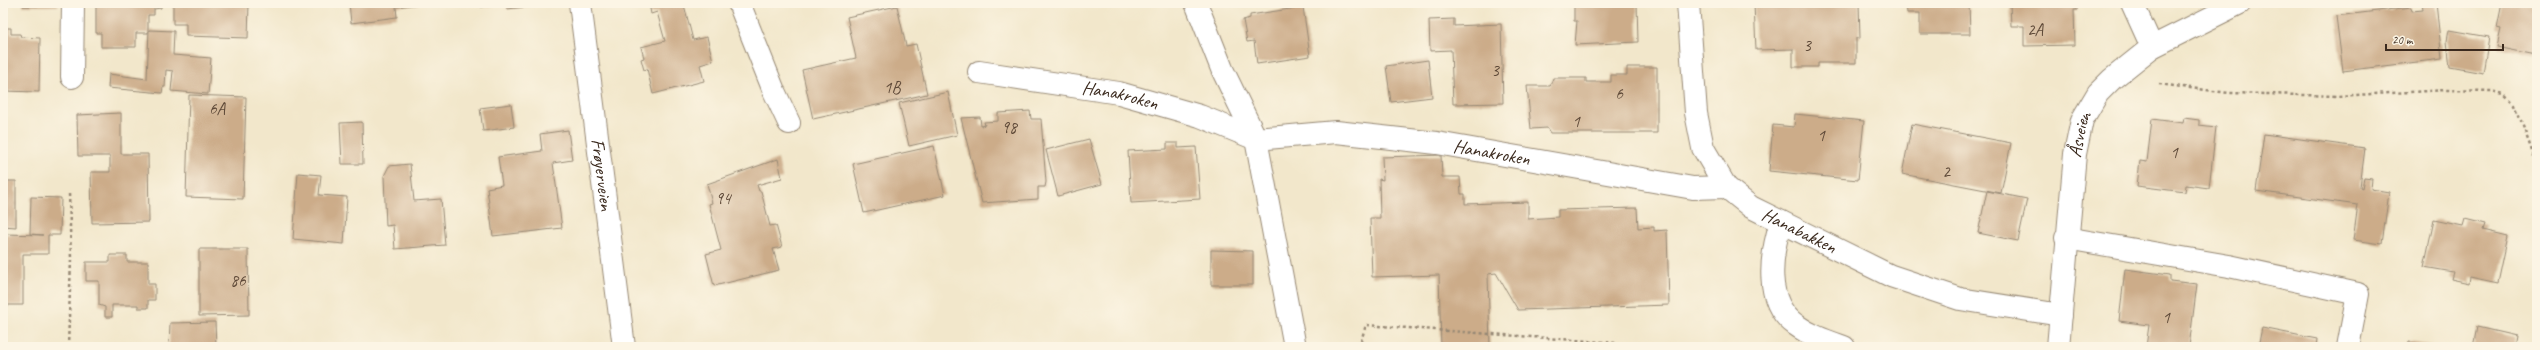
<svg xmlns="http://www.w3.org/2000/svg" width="2540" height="350" viewBox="0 0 2540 350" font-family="Caveat,sans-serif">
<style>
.building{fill:#ccac89}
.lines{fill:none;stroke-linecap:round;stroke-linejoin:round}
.minor-casing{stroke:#968874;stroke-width:24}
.path{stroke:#968874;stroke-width:2.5;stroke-dasharray:3 3;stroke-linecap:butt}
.minor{stroke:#fff;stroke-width:22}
.labels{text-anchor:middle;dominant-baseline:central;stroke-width:3.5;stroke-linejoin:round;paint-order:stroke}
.number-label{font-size:17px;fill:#5f4a39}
.street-label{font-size:19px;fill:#3b2a1e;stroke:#fcf5e5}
</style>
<rect width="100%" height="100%" fill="#fcf5e5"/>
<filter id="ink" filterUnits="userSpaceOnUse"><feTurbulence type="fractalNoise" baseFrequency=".025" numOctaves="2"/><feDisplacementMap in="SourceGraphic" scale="8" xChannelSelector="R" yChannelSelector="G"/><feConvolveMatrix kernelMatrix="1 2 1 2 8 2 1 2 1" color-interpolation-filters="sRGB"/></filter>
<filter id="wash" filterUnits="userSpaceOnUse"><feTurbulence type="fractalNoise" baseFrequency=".012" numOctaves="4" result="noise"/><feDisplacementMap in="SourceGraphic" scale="16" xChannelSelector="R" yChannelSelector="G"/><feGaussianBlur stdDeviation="0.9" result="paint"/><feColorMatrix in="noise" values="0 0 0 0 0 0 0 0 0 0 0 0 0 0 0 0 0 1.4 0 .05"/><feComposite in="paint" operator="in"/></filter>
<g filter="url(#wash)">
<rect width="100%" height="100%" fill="#f2e7cb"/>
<g id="blocks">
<path class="building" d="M23,3H58V6H23Z
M96,3H161V8L154,9V15H148V33H136V47H101V33H96Z
M173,3H249L248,38L186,36V24H173Z
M349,3H420V4L396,7L397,17L351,23Z
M480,3H506V4L481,7Z
M507,3H533L534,6L507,9Z
M649,3H689L684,5L693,40L707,37L713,61L700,65L704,81L653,94L647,69L644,70L641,59L644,58L641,47L665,41L657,12L651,14Z
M1574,3H1637L1638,42L1575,45L1577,21H1574Z
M1859,3L1860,38H1856V63H1818V67H1793V49L1756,50L1754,4Z
M1906,3H1969L1970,34H1920V13H1907Z
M2010,3H2077V10H2074L2075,45L2024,46V26H2011Z
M2422,3H2436L2442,59L2343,71L2336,16L2411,7L2412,11L2423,10Z
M2502,3H2537L2536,55L2497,47L2501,29L2497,28Z
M897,6L906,46L916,44L927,94L813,119L802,70L856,58L847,17Z
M1303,7L1310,56L1257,64L1254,41L1247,42L1243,20L1250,18V15Z
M1454,19V26L1501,24L1503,103L1453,104L1451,50L1430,51L1429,20Z
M3,28H11V34H20L21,37L40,38L39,92L3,91Z
M149,30L174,31L173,55L211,58L208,94L171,91L173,71L166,70L165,87H163L162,93L108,88L109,74L147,79Z
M2449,30L2489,37L2483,73L2450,67L2447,41Z
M1428,60L1432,97L1391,102L1386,66Z
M1627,67H1657V133H1550L1547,128L1531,129L1527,86H1550L1553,78H1586V82H1611V75H1627Z
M948,92L957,135L909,146L899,103Z
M189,95L246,97L243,199L186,197Z
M511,104L514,127L483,131L480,108Z
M1030,111L1031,119H1041L1046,182L1045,187H1038V199L982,203L961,118L980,117L981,126L985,125L984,122L998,121V113Z
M121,113V154H148L149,222L92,223L91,172H110V156H78L77,115Z
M1795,114L1864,121L1858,180L1769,171L1773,125L1794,127Z
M2184,118L2199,120V125L2216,127L2209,188L2186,185L2185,192L2137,186L2140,161L2147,162L2152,119L2183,123Z
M362,122L363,164H342L340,123Z
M1912,124L2011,143L2001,193L1902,174Z
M568,130L572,160L553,163L562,228L493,236L487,188L502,185L498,157L542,151L540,134Z
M2264,134L2365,148L2360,187L2362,188L2364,178L2372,179L2371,189L2389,192L2382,244L2353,240L2358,205L2256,191Z
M1089,139L1102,184L1058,196L1046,150Z
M1167,143H1178V148L1196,147L1200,199L1131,203L1128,151L1167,149Z
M934,146L945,195L864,213L853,164Z
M1441,155L1442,177H1460L1461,194H1465V204L1528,202V219L1558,217V210L1637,208L1638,228L1654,227V231L1667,230L1669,305L1518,310L1496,273L1488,274L1490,347H1441L1439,275L1372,277L1370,218H1380L1379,179L1383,180L1382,157Z
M778,159L782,178L757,185L759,191H761L770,226L776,225L782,247L773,249L779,270L714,286L706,254L721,250L709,204L712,203L707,184Z
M410,164L414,201L441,199L445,245L395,249L393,225L386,226L384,176L389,166Z
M298,173L321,175L319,195L347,197L344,244L293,239Z
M3,181H16V227L3,226Z
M1987,191L2027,199L2018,241L1978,233Z
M31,197L61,198L60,235H48V254H23V305H3L4,234L43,235L30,234Z
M2465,219L2485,224L2483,230L2508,236L2498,283L2470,277L2469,283L2451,279L2453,272L2424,267L2434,220L2463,226Z
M199,249H248L249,315L199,316Z
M1211,250L1253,251V285H1211Z
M110,255H127V262H148V284H155V300H148V308H138V305H112V317H105V307L99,305V281H86V262H110Z
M2125,269L2170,275V281L2197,284L2189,347H2146L2149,325L2119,321Z
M215,322L216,347H169L170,323Z
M2477,327L2516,336L2514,347H2473Z
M2262,328L2317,339L2316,347H2258Z
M2409,342L2432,346V347H2408Z
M77,345H133V347H77Z"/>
</g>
</g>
<g filter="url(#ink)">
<use href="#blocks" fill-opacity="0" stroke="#968874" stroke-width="1"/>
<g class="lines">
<defs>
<g id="minor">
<path id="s1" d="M580,3L624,347"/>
<path d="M739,3L774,91L789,123"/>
<path d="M1196,3L1222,69L1256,139"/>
<path id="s2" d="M1688,3L1696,113L1703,148L1726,187L1751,207L1891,276L1960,299L2061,315"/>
<path d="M2132,3L2152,47"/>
<path id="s3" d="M979,72L1119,93L1200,116L1256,139"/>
<path d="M72,77L73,3"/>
<path d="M1781,222C1771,254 1763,302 1796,325C1811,336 1827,341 1844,347"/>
<path d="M2066,238L2229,266L2358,294L2348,347"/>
<path id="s4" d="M1295,347L1256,139L1336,132L1437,143L1693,188L1726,187"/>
<path id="s5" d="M2058,347L2075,154L2082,120L2098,93L2112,79L2152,47L2240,3"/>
</g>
</defs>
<use href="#minor" class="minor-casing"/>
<path class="path" d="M2159,84L2229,93L2337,96L2446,90L2492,91L2504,94L2515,104L2537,165
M68,347L71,259L69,193
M1359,347L1366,325L1616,343L1618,347"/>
<use href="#minor" class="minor"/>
</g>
</g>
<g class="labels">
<g class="number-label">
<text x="2035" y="29">2A</text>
<text x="1807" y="45">3</text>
<text x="1495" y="70">3</text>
<text x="892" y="87">1B</text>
<text x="1619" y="93">6</text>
<text x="217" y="108">6A</text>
<text x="1576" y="121">1</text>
<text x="1009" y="127">98</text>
<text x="1821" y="135">1</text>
<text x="2174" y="152">1</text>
<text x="1946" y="171">2</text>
<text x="723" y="198">94</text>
<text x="238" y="280">86</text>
<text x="2166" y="317">1</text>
</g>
<g class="street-label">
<text stroke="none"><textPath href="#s3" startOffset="143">Hanakroken</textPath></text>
<text stroke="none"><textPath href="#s5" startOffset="214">Åsveien</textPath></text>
<text stroke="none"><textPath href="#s4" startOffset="449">Hanakroken</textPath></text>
<text stroke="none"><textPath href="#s1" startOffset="173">Frøyerveien</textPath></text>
<text stroke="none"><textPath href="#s2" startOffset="277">Hanabakken</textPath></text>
</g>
</g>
<rect width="2540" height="350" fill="none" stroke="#fcf5e5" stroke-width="16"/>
<path d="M2386 44v6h117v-6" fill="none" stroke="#3b2a1e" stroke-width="2"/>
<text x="2392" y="44" font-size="12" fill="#3b2a1e" stroke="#fcf5e5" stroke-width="3" paint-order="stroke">20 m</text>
</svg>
